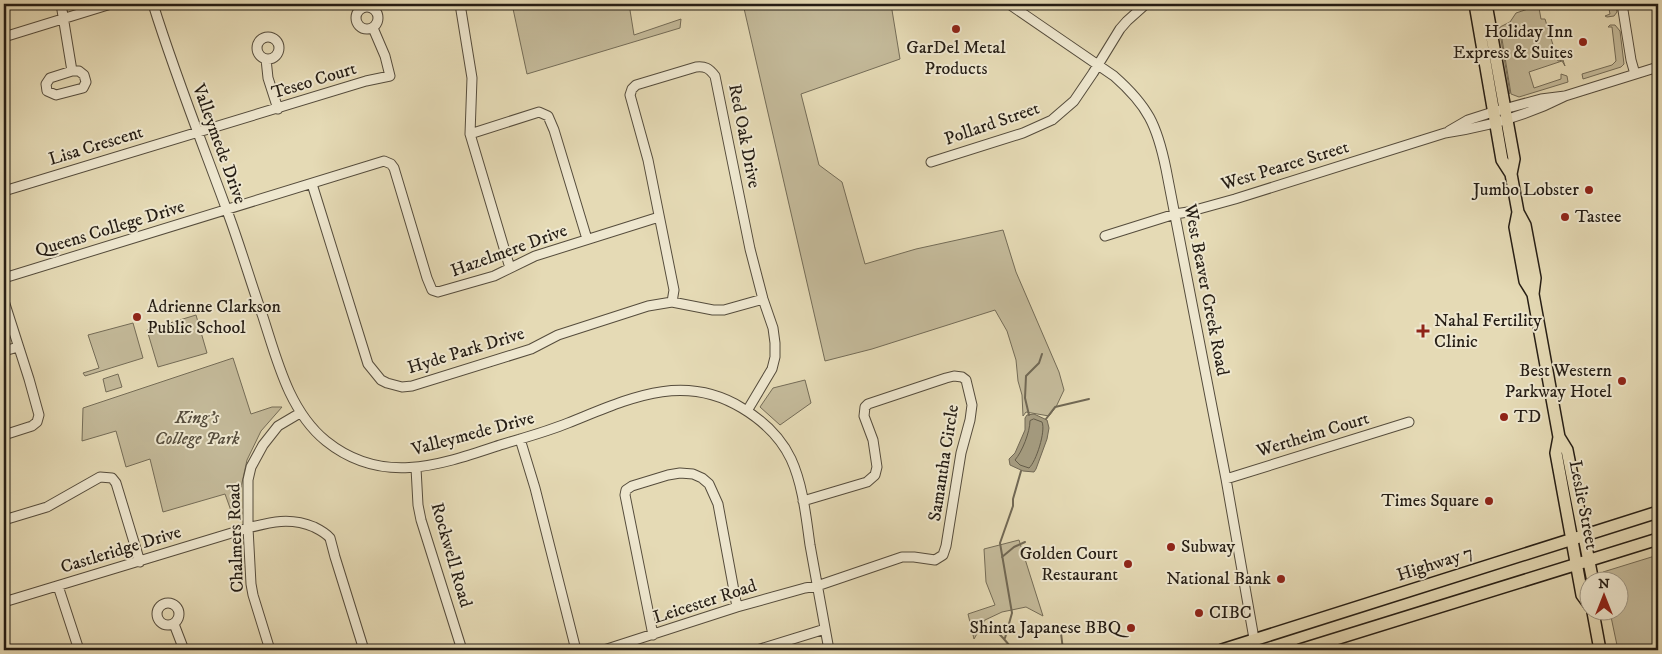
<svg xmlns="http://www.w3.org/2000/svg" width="1662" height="654" viewBox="0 0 1662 654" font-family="'IM FELL DW Pica',serif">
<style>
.green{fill:#c4ba9a;stroke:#746c57}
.water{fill:#a49a7e;stroke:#716854}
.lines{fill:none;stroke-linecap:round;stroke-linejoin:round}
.shore{stroke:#645c49;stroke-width:1}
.stream{stroke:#716854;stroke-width:2}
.minor-casing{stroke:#554c3c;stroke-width:11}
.major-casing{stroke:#251d14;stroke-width:14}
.minor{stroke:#eee7cf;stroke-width:9}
.major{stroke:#e5dab5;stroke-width:11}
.poi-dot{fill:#8f2418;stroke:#eee7cf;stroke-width:2}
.labels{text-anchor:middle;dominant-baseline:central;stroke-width:4;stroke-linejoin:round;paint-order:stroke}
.poi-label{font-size:18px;fill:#251d14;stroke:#eee7cf;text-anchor:end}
.street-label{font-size:18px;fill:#251d14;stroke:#eee7cf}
.park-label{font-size:18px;font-style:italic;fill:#554c3c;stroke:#eee7cf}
</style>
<rect width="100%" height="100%" fill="#e5dab5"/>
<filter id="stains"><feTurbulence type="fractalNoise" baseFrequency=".004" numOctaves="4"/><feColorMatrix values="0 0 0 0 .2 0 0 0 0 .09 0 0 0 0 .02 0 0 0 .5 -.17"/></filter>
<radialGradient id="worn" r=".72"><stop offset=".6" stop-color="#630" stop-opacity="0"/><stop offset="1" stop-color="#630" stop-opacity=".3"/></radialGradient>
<path class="green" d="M512,4H629L634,35L681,19L680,28L527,74Z
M743,4H891L900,59L801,94L819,165L842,182L865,264L916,249L1003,230L1016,272L1059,372L1064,390L1056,407L1049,416L1026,412L1023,416L1022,395L1018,381L1016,360L1007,331L995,310L872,349L825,361Z
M1543,4H1553L1554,9L1551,4L1539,8L1541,19H1545L1558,61L1563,60L1565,66L1562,61L1529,72L1534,88L1561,79V74L1567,76L1568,82L1519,97L1511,94L1500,27L1510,22L1516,13Z
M1608,4H1616L1617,12L1614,16L1607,17L1605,16L1610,14Z
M1610,25H1615L1620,31L1624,64L1621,67L1583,79L1582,74L1612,65L1616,61L1612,27H1608Z
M1499,27L1510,93L1507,95L1496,30Z
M196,315L207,353L158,367L147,330Z
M133,323L143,358L85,376L83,373L99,368L88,335Z
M233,358L251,414L272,407H282L261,431L247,460L234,519L225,494L163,512L150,459L126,467L116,431L82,441L83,408Z
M118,374L122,387L106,392L103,379Z
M805,380L811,403L780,425L760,407L773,388Z
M1019,540L1043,616L1026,607L1002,612L985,620L974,639L968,614L995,605L986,582L984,549Z
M1658,555V650H1618L1610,612H1620V582L1605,581L1603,572Z"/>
<path class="water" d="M1034,414L1047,420L1049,428L1047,439L1036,469L1034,472L1023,471L1010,465L1009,459L1015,453L1025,430V418L1027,415Z"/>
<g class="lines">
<path class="shore" d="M1034,419L1042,422C1046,431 1036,462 1029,468L1020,465L1015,460C1022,452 1030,432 1030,421Z"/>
<path class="stream" d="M1029,415L1025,398L1026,376L1039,363L1042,354
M1046,419L1055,407L1089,399
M1002,557L1014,547L1025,542
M974,622C994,625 1002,636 1013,650
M1061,633L1063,650
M1005,638L1012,613L1000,543L1013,506V499L1021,471"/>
<defs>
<path id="minor" d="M61,4L72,71
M153,4C175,75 203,145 229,216C241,249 251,283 263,317C277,360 289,411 326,441C382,486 440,465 500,445C523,438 546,432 568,423C626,400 682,371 742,408C762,420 781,438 791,459C803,485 806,517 810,545C816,580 823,615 829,650
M460,4L472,78L470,134L510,268
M1009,4L1114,76C1148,106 1157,125 1166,169L1226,479L1256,650
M1622,4L1631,60L1635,74
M356 18a11 11 0 1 1 22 0a11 11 0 1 1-22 0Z
M4,37L111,4
M257 48a11 11 0 1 1 22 0a11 11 0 1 1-22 0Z
M266,59L268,78L278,109
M72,71H79L84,75L86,82L83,88L56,95L47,91L46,84L50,78Z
M1449,131L1468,120L1493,112L1541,99L1565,96L1658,67
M470,134L539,112L548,116L554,130L587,239
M931,162L1023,133L1052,120L1074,101L1093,73L1120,29L1127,21L1146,4
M312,184L368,364L381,380L387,383L402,387L412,386L531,349L558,335L648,306L672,302L713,310H724L763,299
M4,191L366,81L390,76L385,56L373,28
M1105,236L1175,214L1188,212L1235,199L1445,133C1486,127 1528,115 1565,96
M4,278L384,161L391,164L394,168L427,278L432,290L438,292L494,276L535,256L659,217
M4,301L29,379L39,415L37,422L32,426L4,435
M672,302L674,290L648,160L630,95L632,89L636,85L696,67C705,66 709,68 715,76L750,249L763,299L773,328L775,343V357L772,369L747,411
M4,351L18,347
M520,439L535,488L576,650
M416,468L418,505L421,520L462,650
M1226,479L1409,422
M4,520L47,507L100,477L112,478L116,483L140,562
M58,586L79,650
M4,602L248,528C271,522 290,517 314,527C320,530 326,533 330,538L335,557L364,650
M157 614a11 11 0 1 1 22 0a11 11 0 1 1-22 0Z
M174,624L184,650
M653,635L625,495L626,490L632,486L668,475L680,473L693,474L702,478L709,484L718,504L737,607
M270,650L253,595L251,584L248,528V480L251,467L263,445L278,426L300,413
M604,650L737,607L805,588L817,586L902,557H914L935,560L943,555L946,546L961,453L970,420L972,405L966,380L962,377L954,376L946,378L868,404L865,407L864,416L873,440L877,467L875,475L867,482L803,501
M757,650L825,629"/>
<path id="major" d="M1475,4L1502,160L1511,174L1518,212L1525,225L1535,278L1533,294L1559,437L1556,453L1582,595L1590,606
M1486,4L1514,159L1511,174
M1518,212L1515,227L1525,281L1533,294
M1559,437L1567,450L1593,582
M1593,612L1600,650
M1222,650L1658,512
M1300,650L1658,539"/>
</defs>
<use href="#minor" class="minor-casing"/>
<use href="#major" class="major-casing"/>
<use href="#minor" class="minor"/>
<use href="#major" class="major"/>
</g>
<g class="poi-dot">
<circle cx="956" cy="29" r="5"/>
<circle cx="1583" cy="42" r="5"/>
<circle cx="1589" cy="190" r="5"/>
<circle cx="1565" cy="217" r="5"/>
<circle cx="137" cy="317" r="5"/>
<path d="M1420.5 323.5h5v5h5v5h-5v5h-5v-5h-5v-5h5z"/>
<circle cx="1622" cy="381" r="5"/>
<circle cx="1504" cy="417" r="5"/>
<circle cx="1489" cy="501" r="5"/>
<circle cx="1171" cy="547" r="5"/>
<circle cx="1128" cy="564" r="5"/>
<circle cx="1281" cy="579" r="5"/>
<circle cx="1199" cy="613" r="5"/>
<circle cx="1131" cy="628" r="5"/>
</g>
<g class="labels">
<g class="poi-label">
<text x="1573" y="32">Holiday Inn<tspan x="1573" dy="21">Express &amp; Suites</tspan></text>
<text x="956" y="48" text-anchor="middle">GarDel Metal<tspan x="956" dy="21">Products</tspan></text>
<text x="1579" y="190">Jumbo Lobster</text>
<text x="1575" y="217" text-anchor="start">Tastee</text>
<text x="147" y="307" text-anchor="start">Adrienne Clarkson<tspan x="147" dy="21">Public School</tspan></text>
<text x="1434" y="321" text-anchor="start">Nahal Fertility<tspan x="1434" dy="21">Clinic</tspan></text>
<text x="1612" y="371">Best Western<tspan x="1612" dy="21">Parkway Hotel</tspan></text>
<text x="1514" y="417" text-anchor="start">TD</text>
<text x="1479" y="501">Times Square</text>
<text x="1181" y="547" text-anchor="start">Subway</text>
<text x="1118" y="554">Golden Court<tspan x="1118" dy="21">Restaurant</tspan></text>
<text x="1271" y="579">National Bank</text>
<text x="1209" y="613" text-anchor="start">CIBC</text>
<text x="1121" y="628">Shinta Japanese BBQ</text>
</g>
<g class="street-label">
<text transform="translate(314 81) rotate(-17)">Teseo Court</text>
<text transform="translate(992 124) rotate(-19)">Pollard Street</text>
<text transform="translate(744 136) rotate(79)">Red Oak Drive</text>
<text transform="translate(219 144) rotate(70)">Valleymede Drive</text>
<text transform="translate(96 146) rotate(-17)">Lisa Crescent</text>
<text transform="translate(1285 166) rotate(-17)">West Pearce Street</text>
<text transform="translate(110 229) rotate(-17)">Queens College Drive</text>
<text transform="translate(509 251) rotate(-20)">Hazelmere Drive</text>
<text transform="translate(1206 290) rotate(79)">West Beaver Creek Road</text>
<text transform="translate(466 351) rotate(-17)">Hyde Park Drive</text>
<text transform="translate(473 434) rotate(-15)">Valleymede Drive</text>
<text transform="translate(1313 435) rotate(-17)">Wertheim Court</text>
<text transform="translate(944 463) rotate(-81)">Samantha Circle</text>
<text transform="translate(1583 505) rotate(79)">Leslie Street</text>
<text transform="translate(236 538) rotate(-92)">Chalmers Road</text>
<text transform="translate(121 550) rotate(-17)">Castleridge Drive</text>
<text transform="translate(451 555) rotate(74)">Rockwell Road</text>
<text transform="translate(1435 564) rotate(-18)">Highway 7</text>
<text transform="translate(705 602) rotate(-18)">Leicester Road</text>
</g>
<g class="park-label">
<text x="197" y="418">King's<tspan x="197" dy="21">College Park</tspan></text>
</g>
</g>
<rect width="1662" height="654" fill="none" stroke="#e5dab5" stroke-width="20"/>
<rect x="5" y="5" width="1652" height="644" fill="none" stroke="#251d14" stroke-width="2.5"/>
<rect x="10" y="10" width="1642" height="634" fill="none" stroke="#251d14"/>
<g transform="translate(1604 596)"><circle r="24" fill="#eee7cf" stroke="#9e9684"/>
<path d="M0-4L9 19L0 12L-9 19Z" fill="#8f2418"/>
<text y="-8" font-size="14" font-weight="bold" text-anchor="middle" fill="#251d14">N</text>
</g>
<rect width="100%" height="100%" filter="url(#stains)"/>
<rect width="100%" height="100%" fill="url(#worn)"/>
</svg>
